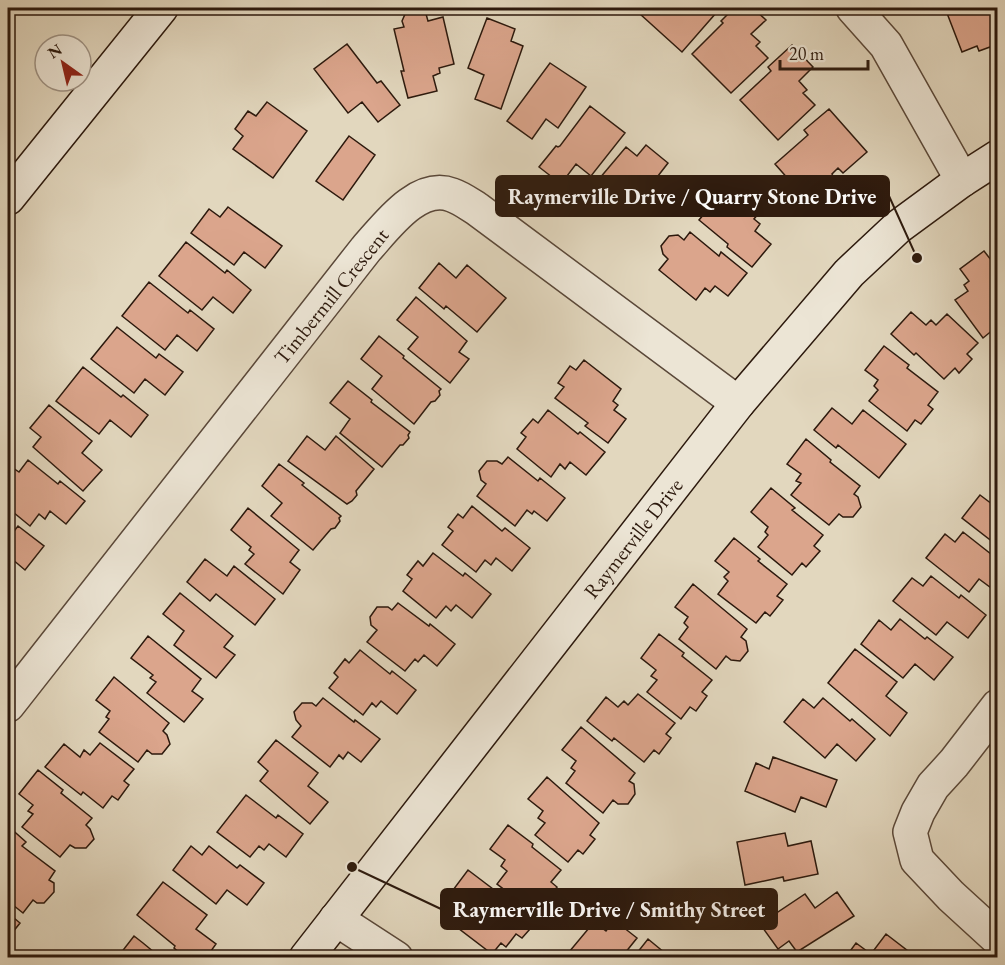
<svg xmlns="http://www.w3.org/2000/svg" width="1005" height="965" viewBox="0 0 1005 965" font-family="'EB Garamond',serif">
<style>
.building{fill:#dba58c;stroke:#2c190d;stroke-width:1.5}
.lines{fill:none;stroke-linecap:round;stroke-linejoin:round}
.street-casing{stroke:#5a4839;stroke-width:36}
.secondary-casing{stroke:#2c190d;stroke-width:36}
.street{stroke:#ece5d5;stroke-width:33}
.secondary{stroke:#ece5d5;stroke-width:33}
.labels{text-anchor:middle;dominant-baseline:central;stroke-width:6;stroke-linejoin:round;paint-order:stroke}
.street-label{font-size:21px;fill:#2c190d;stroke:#ece5d5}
.leader{fill:none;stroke:#2c190d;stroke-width:2}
.callout-dot{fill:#2c190d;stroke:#ece5d5;stroke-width:2}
.callout{fill:#2c190d;stroke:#2c190d;stroke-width:2}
.callout-label{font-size:22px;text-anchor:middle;font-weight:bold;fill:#fff}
</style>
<rect width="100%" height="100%" fill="#e2d7be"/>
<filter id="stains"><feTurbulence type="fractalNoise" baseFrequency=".00333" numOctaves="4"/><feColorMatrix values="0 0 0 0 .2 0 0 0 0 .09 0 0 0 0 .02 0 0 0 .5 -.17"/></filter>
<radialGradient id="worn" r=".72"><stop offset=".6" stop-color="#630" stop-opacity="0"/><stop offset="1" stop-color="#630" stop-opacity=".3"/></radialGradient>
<path class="building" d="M646,8H710L716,13L682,52L640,14Z
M734,8H753L766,20L751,34L760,42L756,46L768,58L731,93L692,54L723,23L721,21Z
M945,8H998V65L990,47L979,51L977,46L962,52Z
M418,9L426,14L428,21L443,17L454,64L439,68L440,73L433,76L437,91L408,98L401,71H404L394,29L404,27L402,21L406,12Z
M487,18L515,29L511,41L523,46L501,109L475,99L484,75L468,68Z
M347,44L377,83L381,81L400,105L378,122L362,102L348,113L314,69Z
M792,45L813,67L799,81L807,90L803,93L815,105L778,140L740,100L771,71L768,67Z
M550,63L586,87L558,128L546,119L532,139L507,121Z
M267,102L307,131L273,178L233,149L243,136L235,129L248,111L256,116Z
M590,106L625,133L591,176L576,164L561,184L539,167L556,146L558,147L560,146Z
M829,109L867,152L843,173L838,168L832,174L833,176L805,198L775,164L808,135L804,130Z
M349,136L375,155L343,200L316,181Z
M646,145L668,163L634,207L621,196L605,215L583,198L626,147L637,156Z
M730,181L763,208L754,219L760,224L755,231L771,244L752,267L727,247L728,244L699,220L709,208L704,204L715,189L720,193Z
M228,207L282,246L265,268L244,252L234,265L191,233L209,209L220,217Z
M690,232L719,256L721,252L747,273L728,296L715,286L710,292L705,288L696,300L659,270L668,259L663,254L661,246L669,236L678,235L684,240Z
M186,242L225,273L227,270L251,290L233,313L213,297L202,310L159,276Z
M984,251L998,269V334L994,329L983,338L955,300L968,291L964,285L969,281L960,269Z
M439,263L456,278L467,265L506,298L477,332L446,306L444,309L419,288Z
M149,282L188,313L190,310L214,329L197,351L177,335L165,350L122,316Z
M416,297L467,341L459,352L469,359L450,383L408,349L418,337L397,320Z
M911,312L926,325L931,320L936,325L947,314L978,343L967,354L972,359L959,373L955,368L944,379L916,353L914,355L891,334Z
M117,327L156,358L159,354L183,372L165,395L145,379L134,393L91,359Z
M379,336L404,356L403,358L441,389L439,391L440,395L435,401L431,402L414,424L372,389L382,376L361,359Z
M884,346L909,365L907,368L938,392L928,405L933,409L921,424L915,420L907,431L869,401L878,390L874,386L878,380L865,370Z
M584,360L621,389L613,401L618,405L614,410L626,419L608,443L585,426L588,423L555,398L564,387L558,383L570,366L576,370Z
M83,367L121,397L123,395L148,415L131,437L110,420L99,434L56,401Z
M348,381L372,400L371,402L410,432L408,435L409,438L403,445H400L382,467L340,433L350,419L330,403Z
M49,405L92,441L82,453L102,470L83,491L33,447L41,437L30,428Z
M832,408L852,424L863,410L906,444L879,478L838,445L836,448L814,430Z
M548,410L578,434L580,432L605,452L586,475L570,462L565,469L560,464L551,477L517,449L526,437L521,433L533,419L538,423Z
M307,436L325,450L336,436L374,469L356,491L357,495L352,501L347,504L288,461Z
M806,439L831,460L830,462L860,486L854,494L858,497L861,507L853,517H843L839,514L829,525L791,495L801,483L796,481L801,474L787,464Z
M508,457L538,481L540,478L565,498L547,521L534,511L532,514L527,510L515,526L477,496L486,484L481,480L479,471L487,461H497L502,464Z
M28,460L58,484L60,481L85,501L66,524L50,511L45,519L39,514L30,526L8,508V475L13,468L19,472Z
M279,464L304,483L302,485L341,516L339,518L340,521L335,528L331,529L313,550L271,516L282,503L262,486Z
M771,488L795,508L792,510L823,535L814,546L820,551L806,567L802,563L792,575L758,547L768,535L765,532L768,527L751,512Z
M980,495L992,504L998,497V546L962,518Z
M472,506L502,531L505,528L530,548L512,571L496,558L491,565L485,560L476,572L442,545L453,531L448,527L458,514L463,518Z
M248,508L299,550L290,562L300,570L283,594L245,564L254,554L249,550L251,547L231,530Z
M8,524L15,530L18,526L44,546L25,570L12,559L8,564Z
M963,532L991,554L993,552L998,556V593L979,579L969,592L926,558L945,534L955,542Z
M734,538L760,559L758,561L787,584L777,596L783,600L770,616L765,612L756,623L718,594L728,581L724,577L729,572L715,561Z
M433,553L463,576L465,573L491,594L472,618L456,605L451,611L446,606L436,618L403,591L412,579L407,575L418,561L423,566Z
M205,559L227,576L234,566L275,599L255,625L216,594L210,601L187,582Z
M931,576L959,598L961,595L986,615L968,638L947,622L936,635L893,601L912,578L923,586Z
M693,584L747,629L741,637L746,641L748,651L740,661L731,660L726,656L716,669L679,639L688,627L684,623L688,617L675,607Z
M180,593L233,636L224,647L235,655L216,678L174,645L184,631L163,614Z
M398,603L429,626L430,624L455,644L437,666L424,655L418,662L415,659L405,671L367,642L377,630L371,625L370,617L377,607H388L392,610Z
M900,619L925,639L927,637L953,657L934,680L915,664L903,678L861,644L879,620L891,630Z
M659,634L684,653L682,656L712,680L702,692L707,696L696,711L690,707L681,719L647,692L657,680L651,676L656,670L641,658Z
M148,636L201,679L192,691L203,699L184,722L147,693L156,682L150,678L153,675L131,658Z
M855,649L897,682L886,696L907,713L890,736L828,683Z
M360,650L390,674L392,671L416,690L397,714L381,701L376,707L372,703L363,715L329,688L338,677L334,673L345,659L349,663Z
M114,677L169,723L163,731L167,735L170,744L162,754H152L147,750L138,762L99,732L109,719L106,717L110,711L96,700Z
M638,694L675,723L666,734L671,738L659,754L654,750L644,762L614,738L612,741L587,721L606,697L618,707L624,701L628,705Z
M323,698L354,722L355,720L380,739L361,762L348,752L343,759L339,755L330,767L292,737L301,726L296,720L294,712L302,703H312L316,706Z
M823,698L850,721L852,719L875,739L856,761L837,744L825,758L784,722L803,699L814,708Z
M581,727L635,773L629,781L634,784L635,794L628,804H618L613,800L603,813L566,783L575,771L571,768L576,761L562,750Z
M276,740L318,773L308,786L328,802L310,824L260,781L268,771L258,762Z
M100,743L134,769L124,781L129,785L118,800L112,796L103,808L83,792L81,795L45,767L64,744L80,757L84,750L90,755Z
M773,757L837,780L826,807L801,797L795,812L745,791L756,763L769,769Z
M38,770L63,790L61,793L92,818L86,825L90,829L94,839L86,848H75L70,845L60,857L22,827L33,814L28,811L33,805L19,794Z
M547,777L599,823L590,835L595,839L583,854L578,850L568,862L535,835L545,823L538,818L543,811L528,799Z
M246,795L276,818L278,815L303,834L286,857L269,844L264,850L259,846L250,857L217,832Z
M508,825L533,844L532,847L561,870L551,882L557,887L546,902L540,898L531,910L497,884L507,871L501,866L505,860L490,849Z
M8,826L26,842L22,846L55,871L49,880L54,883V892L44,903H37L33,900L23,913L8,901Z
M785,833L788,846L811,841L818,874L784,881L783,877L745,885L737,842Z
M191,846L202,855L209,846L237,868L240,865L264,883L247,905L227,890L216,904L173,870Z
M468,870L493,889L492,892L529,922L530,929L522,938L516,934L506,947L501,943L492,954L458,928L467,916L462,912L466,906L450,894Z
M163,882L207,915L196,929L216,944L206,958H186L174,948L175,946L137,915Z
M837,892L854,916L797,952L789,941L778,949L760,924L805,894L815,908Z
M8,913L20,923L8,938Z
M614,920L637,938L621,958H564L594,922L606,931Z
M886,934L908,951L904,958H845L856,943L871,954Z
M134,936L143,943L161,958H117Z
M648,939L671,958H633Z"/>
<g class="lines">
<defs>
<path id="street" d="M853,8L886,45L962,180
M8,705L366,249C386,227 418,182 452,195C461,198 469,204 477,209L738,403
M998,706L954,763L933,786L918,812L910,832L917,860L951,896L998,939
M336,919L396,958"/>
<path id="secondary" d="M8,198L161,8
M306,958L738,403L849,273L898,227L962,180L998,157"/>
</defs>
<use href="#street" class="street-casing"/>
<use href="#secondary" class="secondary-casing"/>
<use href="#street" class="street"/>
<use href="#secondary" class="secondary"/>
</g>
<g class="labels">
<g class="street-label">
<text transform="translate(331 296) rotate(-51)">Timbermill Crescent</text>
<text transform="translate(633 538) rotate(-52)">Raymerville Drive</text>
</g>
</g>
<path class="leader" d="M917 258L889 196M352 867L441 909"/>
<g class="callout-dot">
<circle cx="917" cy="258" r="6"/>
<circle cx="352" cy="867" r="6"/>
</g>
<g class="callout">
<rect x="496" y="176" width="393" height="40" rx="6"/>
<rect x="441" y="889" width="336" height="40" rx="6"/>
</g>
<g class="callout-label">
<text x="692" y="204">Raymerville Drive / Quarry Stone Drive</text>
<text x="609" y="917">Raymerville Drive / Smithy Street</text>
</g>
<rect width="1005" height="965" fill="none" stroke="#e2d7be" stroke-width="30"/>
<rect x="9" y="9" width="987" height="947" fill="none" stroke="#2c190d" stroke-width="3"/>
<rect x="15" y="15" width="975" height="935" fill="none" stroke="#2c190d" stroke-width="1.5"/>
<g transform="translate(63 63) rotate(326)"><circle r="28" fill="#ece5d5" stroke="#9f9385" stroke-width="1.5"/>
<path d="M0-4.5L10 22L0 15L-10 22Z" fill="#8f2418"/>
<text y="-9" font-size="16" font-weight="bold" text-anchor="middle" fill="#2c190d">N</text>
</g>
<path d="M780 60v9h88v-9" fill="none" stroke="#2c190d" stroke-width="3"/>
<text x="789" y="60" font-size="18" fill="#2c190d" stroke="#ece5d5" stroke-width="4.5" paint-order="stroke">20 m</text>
<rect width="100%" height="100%" filter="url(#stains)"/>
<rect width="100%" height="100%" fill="url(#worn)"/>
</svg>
